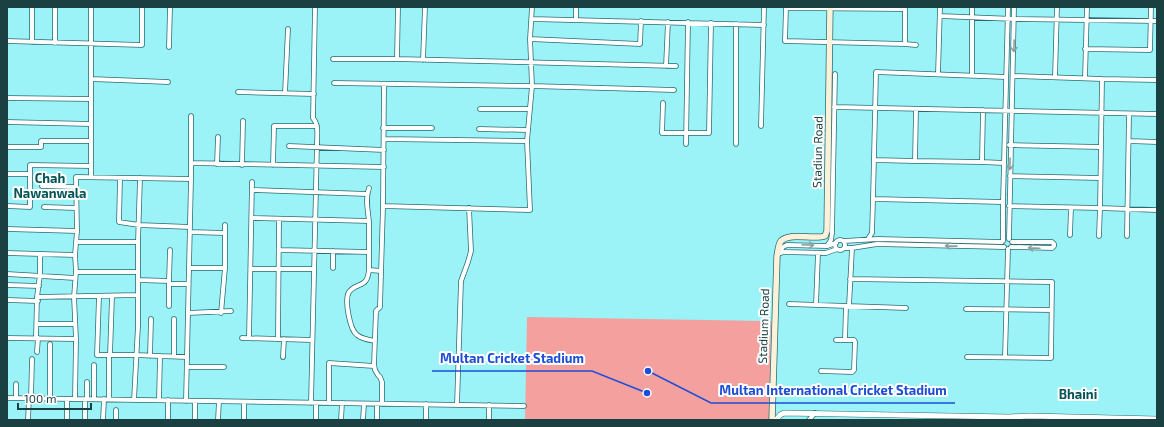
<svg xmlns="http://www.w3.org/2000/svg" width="1164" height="427" viewBox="0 0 1164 427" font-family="'Exo 2',sans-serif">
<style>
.green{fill:#f4a09f}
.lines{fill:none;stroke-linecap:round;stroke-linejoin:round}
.minor-casing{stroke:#286c70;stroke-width:5.5}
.tertiary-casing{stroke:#286c70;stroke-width:6}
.secondary-casing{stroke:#286c70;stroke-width:7}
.minor{stroke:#fff;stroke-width:4}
.tertiary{stroke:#fff;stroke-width:5}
.secondary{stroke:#fef1d9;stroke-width:5.5}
.oneway{stroke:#8da0a0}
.labels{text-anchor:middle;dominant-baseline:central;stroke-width:4;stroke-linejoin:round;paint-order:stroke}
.street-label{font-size:12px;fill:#1b4042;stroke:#fff}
.neighbourhood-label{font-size:13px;font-weight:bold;fill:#045458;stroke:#fff}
.leader{fill:none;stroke:#1d4ed8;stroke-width:1.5}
.callout-dot{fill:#1d4ed8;stroke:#fff;stroke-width:1.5}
.callout-label{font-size:13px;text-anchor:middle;font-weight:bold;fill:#1d4ed8;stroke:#fff;stroke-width:4;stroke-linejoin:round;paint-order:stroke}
</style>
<rect width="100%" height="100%" fill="#9bf3f8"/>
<path class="green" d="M527,317L771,321L769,420H525Z"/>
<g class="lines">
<defs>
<path id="minor" d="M91,7V177
M576,7V19
M786,7L785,41L905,44V9L786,8
M940,16L1014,19L1157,21
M532,19L764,25
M530,39L640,44L641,21
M7,41L142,45V7
M32,42V7
M55,43V7
M905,44L916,45
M169,47L170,7
M1085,49L1150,50L1151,7
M333,59H397L676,66
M397,59L398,7
M423,60L425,7
M666,66L668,22
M938,74L940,7
M972,75V7
M1055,77L1057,7
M1085,78L1087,7
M91,79L168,82
M1102,79L1157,80
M334,83L532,86L674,90
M238,92L314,94
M285,93L288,29
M7,98L91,99
M663,103L662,133H709L711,23
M834,107L1157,114
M480,109H530
M916,109L915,161L982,162L983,110
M7,122L91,124
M761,126L764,7
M383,128H432
M479,129L528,130
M384,139L527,141
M1129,141L1157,142
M686,144L688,22
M736,144V24
M1009,145L1101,147
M289,146L384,150
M7,147H41V141H91
M874,160L915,161
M982,162L1004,163
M191,163L384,167
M217,164L218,137
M242,165L243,121
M273,165L274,126H317
M7,174H29
M1010,176L1100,178
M120,178L119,222L139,225L190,227
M42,186L76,187
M369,188C365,199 368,210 369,222C369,237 369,253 369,268C368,290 357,281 349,292C344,300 350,330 357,335C362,339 369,340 375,341
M252,190L367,194
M873,199L1003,202
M7,206L30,207V165L91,166
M383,206L530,210L527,141L532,86L530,39L532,7
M1009,206L1100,208L1102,79L1013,76
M44,207L76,208
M252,218L369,221
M7,229L77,231
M190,232L225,233
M1070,235L1071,208
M1099,236L1100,208L1157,210
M1127,236L1129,114
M868,239L872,233L873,199L876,72L1006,77
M1009,239L1014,7
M835 245a5 5 0 1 1 10 0a5 5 0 1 1-10 0Z
M844,241L878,239L1002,242
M1003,241V202L1008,7
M76,242H138
M827,246L831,240L832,233L835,74
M1011,247L1052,248L1054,246V244L1052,242H1012
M844,248H852L877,244L1004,247
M279,250L369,252
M7,253L75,255
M780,253L784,252L826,253L837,249
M778,255L783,247L787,245L827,246L836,243
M189,268H225
M333,268V251
M251,269H314
M369,270L381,271
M76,272H138
M7,274L75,278
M850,279L1052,282L1051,358L967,357
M138,280L169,281V284H188
M169,281L170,250
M7,285L39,286
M99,296L97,355H136L160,356
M37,297L138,295
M7,300L38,301
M789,304L906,308
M816,305L818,253
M169,306V284
M849,306L852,248
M966,309L1051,310
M188,313L231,311
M221,313L225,268V225
M174,319V356
M37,324H75
M7,338L76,339
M36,338L37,297L40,275V254
M242,338L312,340
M249,338L252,182
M278,339L279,219
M845,340L846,306
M37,352L38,338
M110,355L112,296
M150,356L151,319
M283,357L284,339
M1005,357L1008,249
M94,365V399
M187,367H224
M821,371L852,372L854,370L855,342L854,340H836
M7,398L524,406
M16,398V384
M31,398L32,359
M50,399V344
M75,399L76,339L74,297L76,272L75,255L77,231L76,177L191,179
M87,399V382
M109,399V355
M134,400L138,326V242L140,178
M159,400L160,356L187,357
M186,401L191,179V116
M244,402V420
M311,403L317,144C317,135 319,125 313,118L315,7
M329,403V363L374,366
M382,404V382L380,377L378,375L375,370L374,364L376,311L380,307L383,206L384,84
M457,405L461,281L468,262L471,251L469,208
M116,410V420
M28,420L29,398
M67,420V399
M85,420V399
M103,420L104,399
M168,420V400
M195,420V401
M218,420L219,401
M316,420V403
M341,420L342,403
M363,420L364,404
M377,420V404
M426,420V404
M489,420V405
M809,420L815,413"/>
<path id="tertiary" d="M776,420L780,415L784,413L1009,417L1030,416L1157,419"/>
<path id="secondary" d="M772,420L777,256C778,252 778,245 781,241C790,232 813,240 825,236L827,231L830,7"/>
</defs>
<use href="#minor" class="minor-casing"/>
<use href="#tertiary" class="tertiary-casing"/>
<use href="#secondary" class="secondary-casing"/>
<use href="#minor" class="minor"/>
<use href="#tertiary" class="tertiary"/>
<use href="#secondary" class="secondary"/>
</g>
<defs><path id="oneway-shaft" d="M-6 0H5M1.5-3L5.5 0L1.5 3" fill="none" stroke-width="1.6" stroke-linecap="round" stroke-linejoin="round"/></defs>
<g class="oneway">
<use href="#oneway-shaft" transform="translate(1014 46) rotate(92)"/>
<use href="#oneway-shaft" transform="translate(1010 164) rotate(91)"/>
<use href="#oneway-shaft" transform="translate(808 245) rotate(2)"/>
<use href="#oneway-shaft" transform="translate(951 246) rotate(-179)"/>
<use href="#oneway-shaft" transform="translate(1034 248) rotate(-178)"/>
</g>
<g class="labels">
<g class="street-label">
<text transform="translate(817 152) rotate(-89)">Stadiun Road</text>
<text transform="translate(763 326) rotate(-88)">Stadium Road</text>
</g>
<g class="neighbourhood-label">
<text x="50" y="178">Chah<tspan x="50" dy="15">Nawanwala</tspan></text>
<text x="1078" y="394">Bhaini</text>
</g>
</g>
<path class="leader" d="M647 393L592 371H432M648 371L711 403H955"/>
<g class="callout-dot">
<circle cx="647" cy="393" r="4"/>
<circle cx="648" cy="371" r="4"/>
</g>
<g class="callout-label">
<text x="512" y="363">Multan Cricket Stadium</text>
<text x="833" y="395">Multan International Cricket Stadium</text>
</g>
<rect width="1164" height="427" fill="none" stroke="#1b4042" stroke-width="16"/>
<path d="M18 403v6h73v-6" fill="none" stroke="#1b4042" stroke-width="2"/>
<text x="24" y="403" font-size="12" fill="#1b4042" stroke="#ffffff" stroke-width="3" paint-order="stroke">100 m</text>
</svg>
